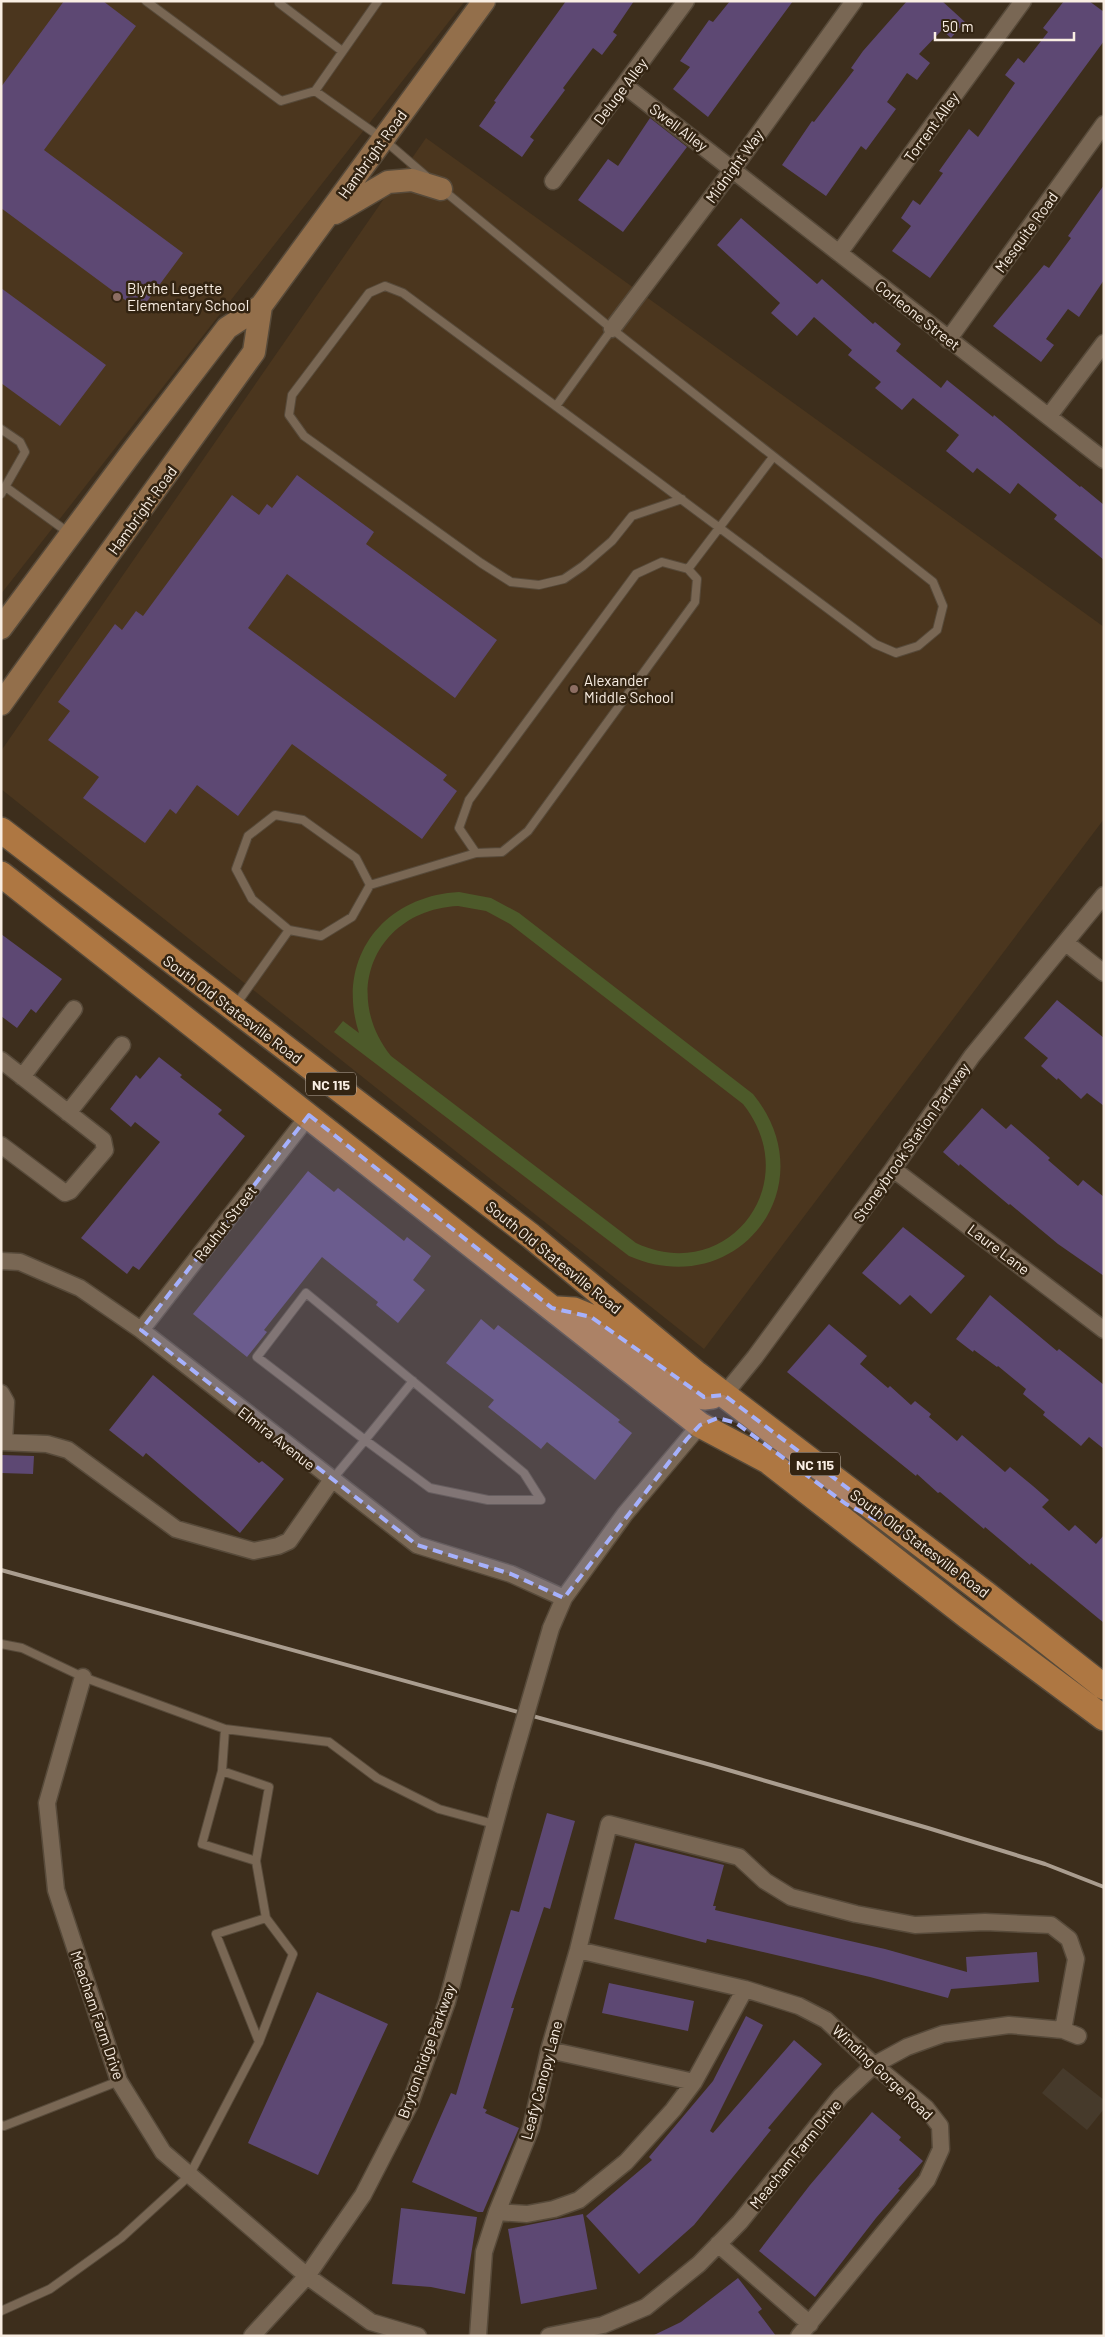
<svg xmlns="http://www.w3.org/2000/svg" width="1105" height="2337" viewBox="0 0 1105 2337" font-family="Barlow,sans-serif">
<style>
.built{fill:#4b361e}
.industrial{fill:#463a2b}
.green{fill:#4d5a2a;fill-rule:evenodd}
.building{fill:#5d4873}
.lines{fill:none;stroke-linecap:round;stroke-linejoin:round}
.lane-casing{stroke:#574a3a;stroke-width:10}
.street-casing{stroke:#574a3a;stroke-width:19}
.secondary-casing{stroke:#574a3a;stroke-width:25}
.primary-casing{stroke:#574a3a;stroke-width:28}
.lane{stroke:#796754;stroke-width:8}
.street{stroke:#796754;stroke-width:16}
.secondary{stroke:#936f4b;stroke-width:22}
.primary{stroke:#ae7742;stroke-width:25}
.rail{stroke:#aa9d8f;stroke-width:4}
.street-bridge-casing{stroke:#574a3a;stroke-width:19;stroke-linecap:butt}
.street-bridge{stroke:#796754;stroke-width:16}
.marked{fill:#a6b1fc;fill-opacity:0.2;stroke:#a6b1fc;stroke-width:4;stroke-dasharray:10 6;stroke-linejoin:round}
.education-dot{fill:#8d6e63;stroke:#332412;stroke-width:2}
.labels{text-anchor:middle;dominant-baseline:central;stroke-width:5;stroke-linejoin:round;paint-order:stroke}
.shield{fill:#332412;stroke:#beb1a4;stroke-width:1}
.shield-label{font-size:14px;font-weight:bold;fill:#f9eee3}
.street-label{font-size:15px;fill:#f9eee3;stroke:#332412}
.poi-label{font-size:15px;fill:#f9eee3;stroke:#332412;text-anchor:start}
</style>
<rect width="100%" height="100%" fill="#3d2e1c"/>
<path class="built" d="M1,1H465L1,594Z
M426,138L1104,627V819L704,1349L1,789V751Z"/>
<path class="industrial" d="M1063,2068L1104,2100V2109L1087,2130L1042,2093Z"/>
<path class="green" d="M459,892L491,898L519,913L753,1094C828,1186 737,1303 629,1256L334,1032L343,1021L359,1033C335,959 383,896 459,892ZM458,906L486,911L510,924L743,1104C806,1183 728,1286 636,1243L391,1056C340,992 377,910 458,906Z"/>
<path class="building" d="M64,1H103L136,26L44,150L183,253L140,311L1,208V87Z
M566,1H634L613,32L617,35L602,55L593,48L563,88L565,90L530,137L534,140L522,157L479,126L496,102L494,101Z
M730,1H793L708,117L673,89L690,67L680,61L709,20L713,22Z
M907,1H942L965,22L951,38L942,30L919,54L930,63L917,80L907,73L887,102L896,109L866,150L861,146L826,196L782,165L812,121L814,122L854,70L851,68L863,51Z
M1064,1H1089L1104,12V41L930,278L892,251L911,226L901,218L913,200L920,205L943,173L939,171L969,129L978,137L1015,83L1005,75L1018,58L1024,63L1048,32L1043,28Z
M650,118L687,147L623,232L578,200L608,159L618,166Z
M1104,185V280L1079,317L1068,309L1046,339L1054,345L1041,362L993,326L1044,265L1049,268L1071,238L1068,236Z
M741,218L817,284L822,279L873,324L875,322L901,344L896,351L941,388L947,380L993,417L994,415L1080,487L1081,486L1104,505V560L1054,519L1057,515L1018,483L1010,494L977,468L973,473L946,451L959,435L913,398L902,410L875,388L881,382L848,355L852,350L814,317L797,336L771,313L780,303L717,245Z
M1,288L106,365L60,426L1,383Z
M297,475L374,532L366,544L497,640L455,698L287,574L248,628L447,775L443,780L457,791L422,839L292,744L238,816L197,785L176,814L170,809L145,843L83,798L99,777L48,740L70,711L58,702L115,624L122,630L136,611L143,616L232,495L259,515L267,504L272,508Z
M1,934L62,979L36,1013L31,1009L17,1028L1,1016Z
M1057,1000L1104,1038V1106L1087,1093L1081,1099L1058,1078L1057,1080L1041,1066L1048,1058L1024,1038Z
M159,1057L182,1075L180,1077L222,1110L218,1114L245,1136L139,1270L133,1266L127,1274L81,1238L160,1142L135,1122L131,1127L110,1109L136,1075L140,1079Z
M982,1108L1006,1129L1011,1124L1050,1158L1048,1160L1078,1186L1083,1180L1104,1197V1276L1058,1244L1010,1204L1009,1205L960,1164L959,1166L943,1152Z
M308,1171L334,1192L338,1188L404,1241L407,1237L431,1256L413,1280L425,1290L398,1323L376,1305L378,1302L322,1257L264,1330L267,1332L247,1357L193,1314Z
M903,1227L965,1276L931,1314L910,1295L900,1305L862,1273Z
M990,1295L1057,1351L1059,1349L1104,1385V1449L1089,1437L1081,1446L1043,1415L1045,1412L1023,1394L1026,1389L998,1366L997,1367L974,1350L973,1352L956,1339Z
M481,1319L494,1330L498,1325L620,1420L618,1422L632,1433L595,1480L547,1442L541,1449L488,1407L494,1400L446,1363Z
M829,1324L867,1356L860,1364L888,1388L890,1386L911,1405L915,1401L931,1414L929,1417L957,1441L962,1435L1005,1472L1010,1467L1033,1486L1049,1500L1042,1507L1069,1531L1075,1525L1096,1544L1104,1535V1623L1031,1563L1030,1565L985,1527L984,1529L940,1492L938,1493L917,1474L916,1476L787,1372Z
M153,1375L259,1463L262,1461L284,1479L240,1533L146,1453L143,1457L109,1430Z
M1,1455L34,1456L33,1474L1,1473Z
M547,1813L575,1821L550,1909L544,1907L511,2008H514L483,2108L487,2110L485,2113L519,2128L483,2212H478L412,2182L451,2093L456,2095L511,1910L519,1912Z
M635,1843L724,1865L713,1906H716L715,1910L885,1949L967,1972L966,1957L1037,1952L1039,1982L951,1989L948,1998L870,1977L707,1939L706,1943L614,1919Z
M609,1983L694,2001L688,2031L602,2013Z
M317,1992L388,2024L318,2175L248,2143Z
M746,2016L763,2025L710,2131L713,2133L794,2040L822,2064L768,2128L771,2130L694,2225L639,2274L586,2216L652,2160L649,2157L713,2081Z
M872,2112L901,2137L899,2140L923,2161L898,2189L900,2190L876,2218L815,2297L759,2251L810,2185Z
M401,2208L477,2217L465,2294L431,2287L392,2284Z
M583,2214L597,2289L521,2304L508,2229Z
M738,2278L762,2309L758,2312L776,2336H652L681,2322Z"/>
<g class="lines">
<defs>
<path id="lane" d="M146,1L281,101L315,91L378,1
M279,3L342,51
M315,91L383,139L426,176
M443,190L612,329L933,582L943,606L937,630L918,646L896,653L875,644C718,526 561,410 403,293L385,286L369,293L292,395L289,415L304,436L481,563L511,582L539,585L564,579L583,566L612,541L632,516L682,499
M556,406L612,329
M1,429L20,442L25,452L1,494
M7,488L69,533
M688,569L773,457
M275,815L303,820L356,858L370,885L352,917L321,936L289,930L252,899L236,869L248,836Z
M370,885L476,853L502,852L528,831L695,602L697,579L688,569L662,562L636,574L469,800L459,828L476,853
M235,1006L289,930
M331,1481L365,1440L430,1488L488,1500H541L524,1473L306,1293L257,1357L365,1440L413,1381
M1,1644L22,1648L83,1677L225,1729L329,1742L377,1778L439,1809L494,1824
M222,1771L269,1787L256,1861L202,1844L222,1771L225,1729
M259,2042L216,1934L266,1918
M1,2125L4,2126L119,2081
M1,2311L50,2289L121,2238L189,2176L259,2042L293,1954L266,1918L256,1861"/>
<path id="street" d="M624,85L1104,460
M553,181L686,1
M839,253L1023,1
M612,329L733,169L854,1
M948,340L1104,124
M1049,416L1104,343
M1066,943L1104,973
M1,1060L103,1140L105,1150L70,1191L65,1193L1,1145
M22,1077L74,1009
M68,1113L122,1045
M893,1169L1104,1330
M1,1261L20,1262L80,1288L141,1330L417,1545L511,1574L564,1598
M141,1330L309,1115
M1,1393L6,1402L4,1442
M724,1395L755,1357L893,1169L972,1056L1104,895
M1,1442L47,1444L68,1450L176,1529L254,1551L278,1546L289,1541L331,1481
M551,1628L564,1598L625,1514L700,1425
M83,1677L47,1803L56,1890L119,2081L163,2152L307,2276L371,2322L418,2336
M578,1950L745,1989L799,2006L826,2020L874,2065L926,2108L940,2126L941,2149L927,2180L799,2336
M549,2050L694,2082
M497,2212L527,2214L554,2209L579,2200L626,2162L673,2110L694,2082L745,1989
M718,2244L810,2324
M252,2336L307,2276L363,2195L410,2104L447,2002L505,1786
M478,2336L484,2252L497,2212L531,2128L549,2050L578,1950L609,1824L739,1857L765,1881L791,1897L856,1914L915,1925L985,1922L1051,1925L1069,1939L1076,1959L1063,2030
M549,2336L603,2325L646,2307L699,2264L740,2222L841,2096L874,2065L907,2047L943,2034L1009,2025L1063,2030L1078,2036"/>
<path id="secondary" d="M335,213L388,182L412,180L441,189
M1,628L132,452L227,328L261,306L484,1
M1,704L254,352L261,306"/>
<path id="primary" d="M1,830L531,1236L697,1374L986,1594L1104,1687
M1,874L700,1425L768,1461L967,1616L1104,1718
M557,1309L574,1310L591,1317L693,1392L704,1397L712,1396"/>
</defs>
<use href="#lane" class="lane-casing"/>
<use href="#street" class="street-casing"/>
<use href="#secondary" class="secondary-casing"/>
<use href="#primary" class="primary-casing"/>
<use href="#lane" class="lane"/>
<use href="#street" class="street"/>
<use href="#secondary" class="secondary"/>
<use href="#primary" class="primary"/>
<path class="rail" d="M1,1570L711,1765L928,1828L1045,1864L1104,1887"/>
<defs>
<path id="street-bridge" d="M505,1786L551,1628"/>
</defs>
<use href="#street-bridge" class="street-bridge-casing"/>
<use href="#street-bridge" class="street-bridge"/>
</g>
<path class="marked" d="M309,1115L552,1308L591,1317L704,1397L724,1395L919,1542L846,1504L736,1423L718,1418L700,1425L687,1439L564,1598L511,1574L417,1545L141,1330Z"/>
<g class="education-dot">
<circle cx="117" cy="297" r="5"/>
<circle cx="574" cy="689" r="5"/>
</g>
<g class="labels">
<g class="shield">
<rect x="306" y="1072.5" width="50" height="23" rx="4"/>
<rect x="790" y="1452.5" width="50" height="23" rx="4"/>
</g>
<g class="shield-label">
<text x="331" y="1084">NC 115</text>
<text x="815" y="1464">NC 115</text>
</g>
<g class="street-label">
<text transform="translate(620 91) rotate(-53)">Deluge Alley</text>
<text transform="translate(679 127) rotate(37)">Swell Alley</text>
<text transform="translate(931 127) rotate(-54)">Torrent Alley</text>
<text transform="translate(372 154) rotate(-54)">Hambright Road</text>
<text transform="translate(734 166) rotate(-54)">Midnight Way</text>
<text transform="translate(1026 232) rotate(-54)">Mesquite Road</text>
<text transform="translate(918 315) rotate(38)">Corleone Street</text>
<text transform="translate(142 510) rotate(-54)">Hambright Road</text>
<text transform="translate(233 1009) rotate(37)">South Old Statesville Road</text>
<text transform="translate(911 1142) rotate(-55)">Stoneybrook Station Parkway</text>
<text transform="translate(225 1223) rotate(-52)">Rauhut Street</text>
<text transform="translate(999 1249) rotate(37)">Laure Lane</text>
<text transform="translate(554 1257) rotate(39)">South Old Statesville Road</text>
<text transform="translate(277 1438) rotate(38)">Elmira Avenue</text>
<text transform="translate(920 1543) rotate(37)">South Old Statesville Road</text>
<text transform="translate(98 2015) rotate(71)">Meacham Farm Drive</text>
<text transform="translate(426 2051) rotate(-70)">Bryton Ridge Parkway</text>
<text transform="translate(883 2072) rotate(43)">Winding Gorge Road</text>
<text transform="translate(541 2080) rotate(-75)">Leafy Canopy Lane</text>
<text transform="translate(795 2154) rotate(-51)">Meacham Farm Drive</text>
</g>
<g class="poi-label">
<text x="127" y="288">Blythe Legette<tspan x="127" dy="17">Elementary School</tspan></text>
<text x="584" y="680">Alexander<tspan x="584" dy="17">Middle School</tspan></text>
</g>
</g>
<rect width="1105" height="2337" fill="none" stroke="#f9eee3" stroke-width="5"/>
<path d="M935 32v8h139v-8" fill="none" stroke="#f9eee3" stroke-width="2.5"/>
<text x="942" y="32" font-size="15" fill="#f9eee3" stroke="#332412" stroke-width="4" paint-order="stroke">50 m</text>
</svg>
